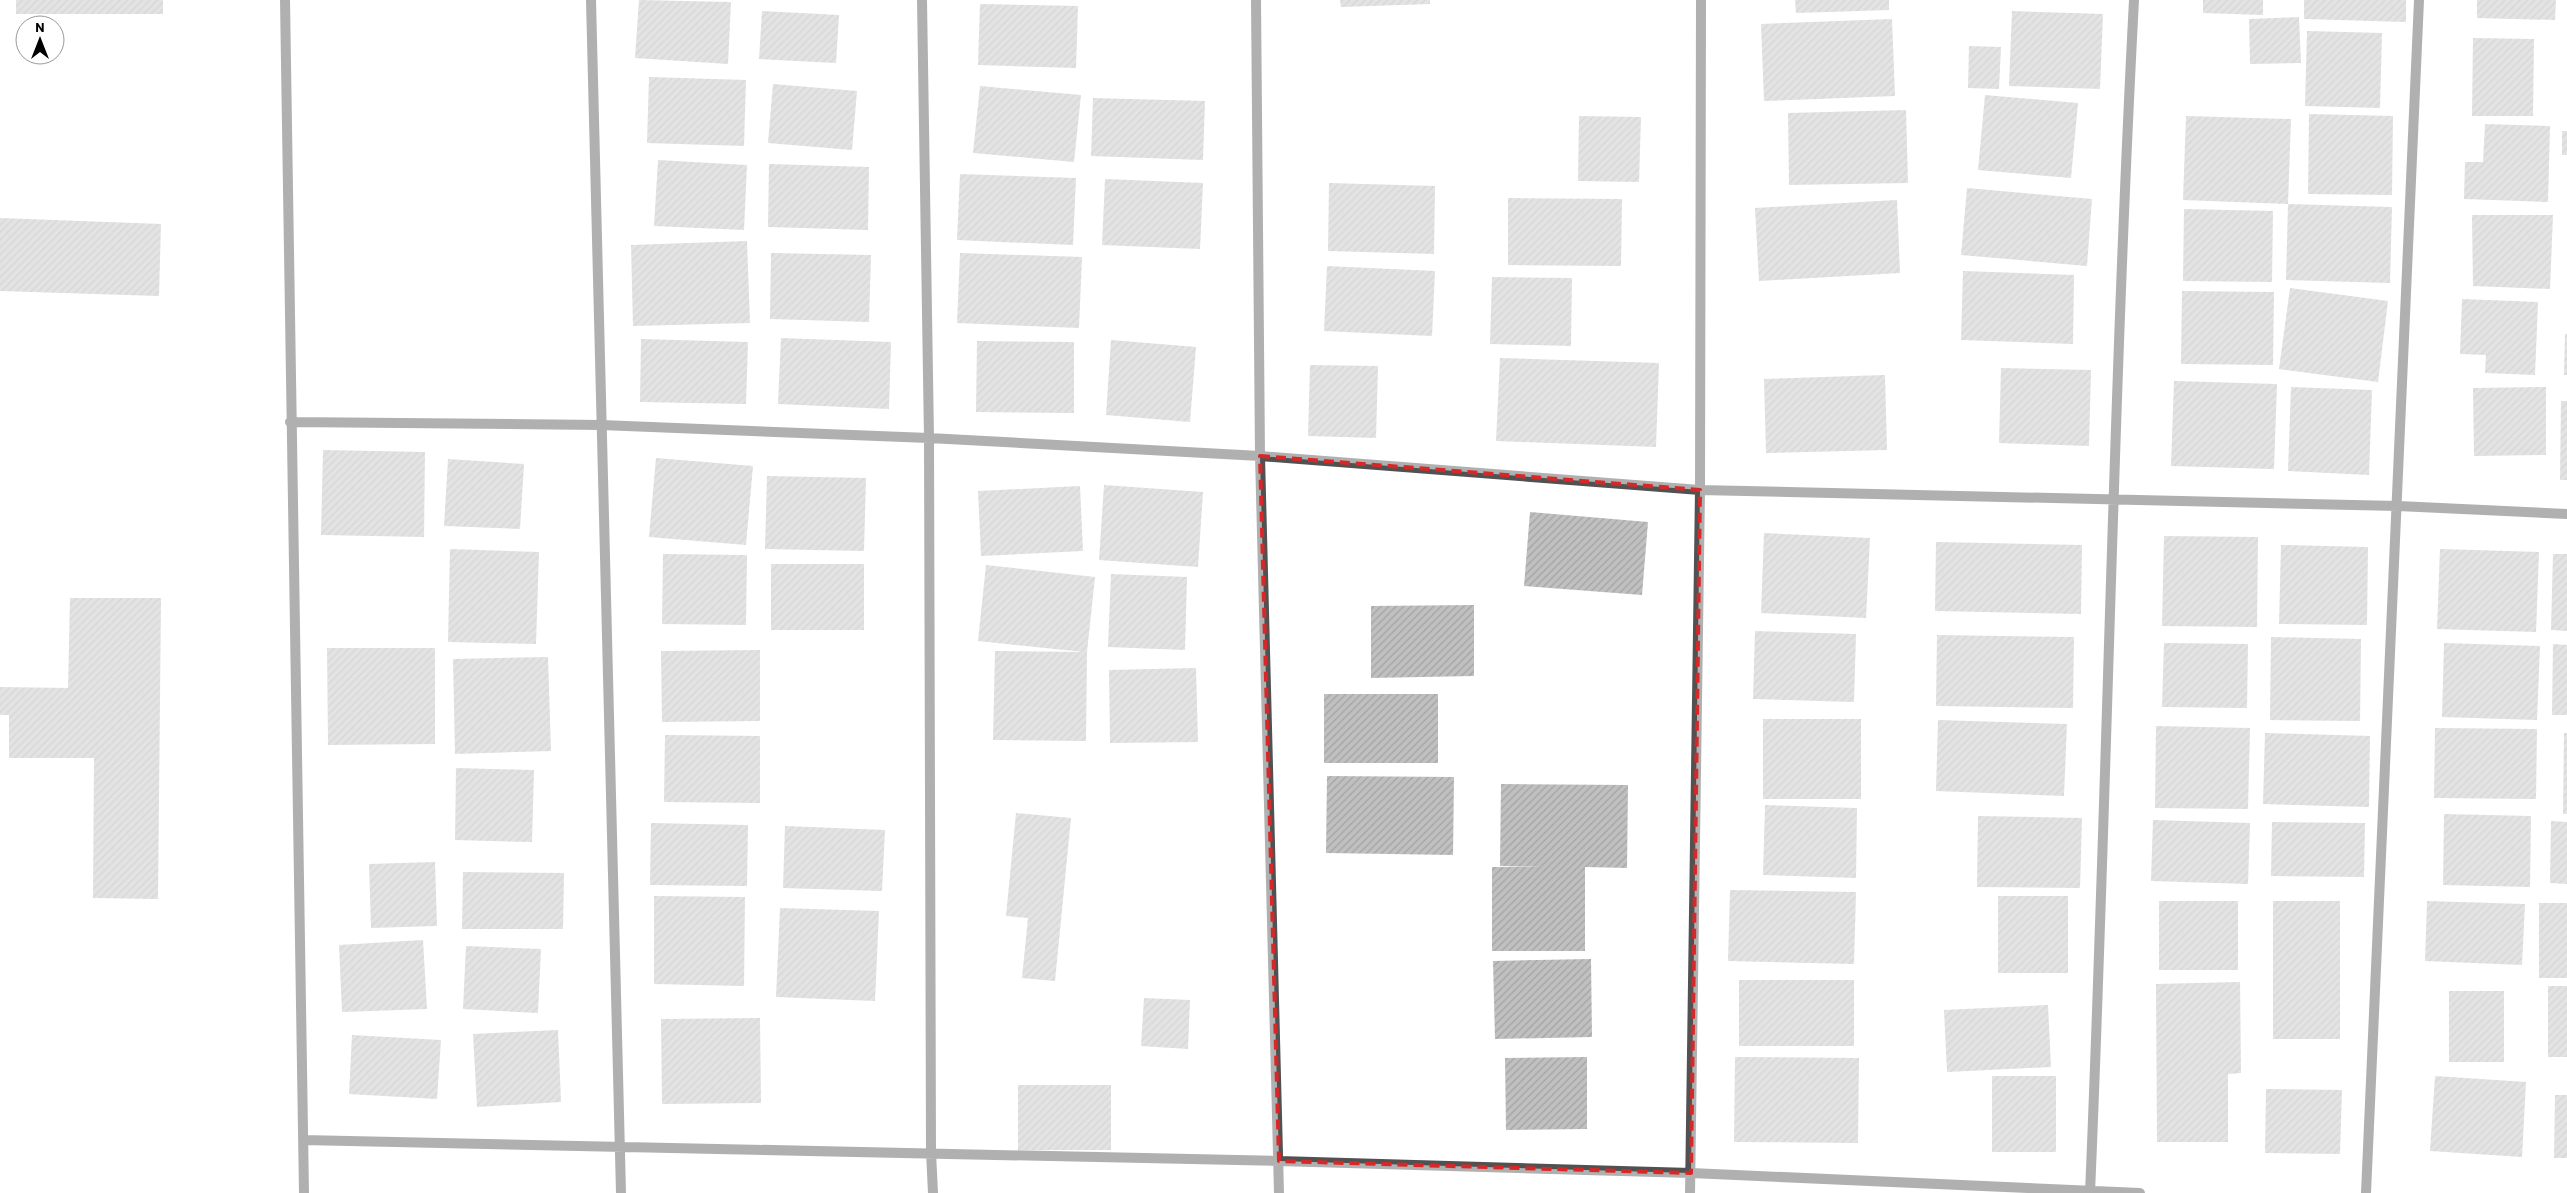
<svg xmlns="http://www.w3.org/2000/svg" width="2567" height="1193" viewBox="0 0 2567 1193" font-family="Barlow,sans-serif">
<style>
.building{fill:url(#building-hatch)}
.lines{fill:none;stroke-linecap:round;stroke-linejoin:round}
.street{stroke:#515151;stroke-width:10}
.marked{fill:none;stroke:#d62828;stroke-width:4;stroke-dasharray:10 6;stroke-linejoin:round}
</style>
<defs>
<pattern id="building-hatch" width="6" height="6" patternUnits="userSpaceOnUse" patternTransform="scale(1.25)"><rect width="6" height="6" fill="#c0c0c0"/><path d="M-1 1l2-2M0 6l6-6M5 7l2-2" fill="none" stroke="#a3a3a3"/></pattern>
</defs>
<rect width="100%" height="100%" fill="#fff"/>
<path class="building" d="M16,0H163V14H16Z
M639,0L731,2L728,64L635,58Z
M1340,0H1430V4L1341,7Z
M1795,0H1889V10L1796,13Z
M2203,0H2263V15L2203,13Z
M2304,0H2406V22L2304,19Z
M2477,0H2556L2555,20L2477,18Z
M980,4L1078,6L1076,68L978,65Z
M762,11L839,15L836,63L759,59Z
M2012,11L2103,14L2100,89L2009,86Z
M2299,17L2301,63L2250,64L2249,19Z
M1892,19L1895,96L1764,101L1761,24Z
M2307,31L2382,33L2380,108L2305,106Z
M2473,38L2534,39L2533,116H2472Z
M1969,46L2001,47L1999,89L1968,88Z
M649,77L746,80L744,146L647,143Z
M773,84L857,91L852,150L768,143Z
M980,86L1081,95L1074,162L973,153Z
M1985,95L2078,103L2071,178L1978,170Z
M1093,98L1205,101L1203,160L1091,156Z
M1906,110L1908,183L1789,185L1788,113Z
M2309,114L2393,116L2392,195L2308,194Z
M1579,116L1641,117L1639,182L1578,181Z
M2186,116L2291,119L2288,204L2183,200Z
M2485,124L2550,126L2548,202L2464,199L2465,162H2483Z
M2562,131H2567V155H2562Z
M658,160L747,165L744,230L654,226Z
M769,164L869,167L868,230L768,227Z
M960,174L1076,178L1073,245L957,240Z
M1105,179L1203,183L1200,249L1102,245Z
M1329,183L1435,186L1434,254L1328,251Z
M1967,188L2092,199L2087,266L1961,255Z
M1508,198L1622,199L1621,266L1508,265Z
M1897,200L1900,273L1759,281L1755,208Z
M2288,204L2392,207L2390,283L2286,280Z
M2184,209L2273,211L2272,282L2183,281Z
M2472,215H2553L2550,289L2473,286Z
M0,218L161,224L159,296L0,291Z
M747,241L750,323L633,326L631,245Z
M771,253L871,255L869,322L770,319Z
M960,253L1082,257L1079,328L957,323Z
M1327,266L1435,271L1432,336L1324,331Z
M1963,271L2074,275L2073,344L1961,340Z
M1492,277L1572,278L1571,346L1490,344Z
M2290,288L2388,301L2378,382L2279,369Z
M2182,291L2274,292L2273,365L2181,364Z
M2462,299L2538,302L2535,375L2485,373L2486,355L2460,354Z
M2565,334H2567V375H2564Z
M781,338L891,342L889,409L778,404Z
M641,339L748,342L746,404L640,402Z
M1111,340L1196,347L1190,422L1106,415Z
M977,341L1074,342V413L976,412Z
M1500,358L1659,363L1656,447L1496,441Z
M1310,365L1378,366L1376,438L1308,436Z
M2001,368L2091,370L2089,446L1999,443Z
M1885,375L1887,450L1766,453L1764,379Z
M2174,381L2277,384L2274,469L2171,466Z
M2291,387L2372,390L2369,475L2288,471Z
M2546,387V455L2474,456L2473,388Z
M2561,401H2567V480H2560Z
M323,450L425,452L424,537L321,535Z
M656,458L753,466L746,545L649,537Z
M448,459L524,464L520,529L444,526Z
M767,476L866,478L864,551L765,549Z
M1104,485L1203,492L1198,567L1099,560Z
M1080,486L1083,551L981,556L978,491Z
M1530,512L1648,522L1642,595L1524,586Z
M1764,533L1870,538L1866,618L1761,613Z
M2164,536L2258,537L2257,627L2162,626Z
M1936,542L2082,545L2081,614L1935,611Z
M2281,545L2368,547L2367,625L2279,624Z
M450,549L539,552L536,644L448,642Z
M2440,549L2539,552L2536,632L2437,629Z
M663,554L747,555L746,625L662,624Z
M2553,554H2567V631L2551,630Z
M771,564H864V630H771Z
M986,565L1095,577L1087,652L1086,741L993,740L995,651L1084,652L978,641Z
M1111,574L1187,577L1185,650L1108,647Z
M70,598H161L158,899L93,898L94,758H9V715H0V687L68,688Z
M1474,605V676L1371,678V606Z
M1755,631L1856,634L1854,702L1753,699Z
M1937,635L2074,637L2073,708L1936,706Z
M2271,637L2361,639L2360,721L2270,720Z
M2164,643L2248,644L2247,708L2162,707Z
M2444,643L2540,646L2537,720L2442,717Z
M2553,644L2567,645V715H2552Z
M327,648H435V744L328,745Z
M760,650V721L662,722L661,651Z
M548,657L551,751L455,754L453,659Z
M1196,668L1198,742L1110,743L1109,670Z
M1324,694H1438V763H1324Z
M1763,719H1861V799H1763Z
M1938,720L2067,724L2064,796L1936,791Z
M2156,726L2250,728L2248,809L2155,808Z
M2435,728L2537,729L2536,799L2434,798Z
M2265,733L2370,736L2369,807L2263,804Z
M2564,733H2567V814H2563Z
M665,735L760,736V803L664,802Z
M456,768L534,770L532,842L455,840Z
M1327,776L1454,777L1453,855L1326,853Z
M1501,784L1628,785L1627,868L1585,867V951H1492V867H1540L1500,866Z
M1765,805L1857,808L1856,878L1763,875Z
M1016,813L1071,818L1055,981L1022,978L1028,918L1006,916Z
M2444,814L2531,816L2530,887L2443,885Z
M1978,816L2082,818L2080,888L1977,887Z
M2153,820L2250,823L2248,884L2151,881Z
M2551,821L2567,822V884L2550,883Z
M2272,822L2365,823L2364,877L2271,876Z
M651,823L748,825L747,886L650,885Z
M785,826L885,830L882,891L783,888Z
M435,862L437,926L371,928L369,864Z
M463,872L564,873L563,929H462Z
M1730,890L1856,892L1854,964L1728,961Z
M654,896L745,897L744,986L654,984Z
M1998,896H2068V973H1998Z
M2159,901H2238V970H2159Z
M2273,901H2340V1039H2273Z
M2427,901L2525,904L2522,965L2425,961Z
M2539,903H2567V978H2539Z
M780,908L879,911L875,1001L776,997Z
M423,940L427,1009L342,1012L339,945Z
M466,946L541,949L538,1013L463,1009Z
M1591,959L1592,1037L1495,1039L1493,961Z
M1739,980H1854V1046H1739Z
M2240,982L2241,1073L2228,1074V1142H2157L2156,984Z
M2548,986H2567V1057H2548Z
M2449,991H2504V1062H2449Z
M1144,998L1190,1000L1188,1049L1141,1046Z
M2048,1005L2051,1067L1947,1072L1944,1010Z
M760,1018L761,1103L662,1104L661,1019Z
M558,1030L561,1102L477,1107L473,1034Z
M352,1035L441,1040L437,1099L349,1094Z
M1587,1057V1129L1506,1130L1505,1058Z
M1735,1057L1859,1058L1858,1143L1734,1142Z
M1992,1076H2056V1152H1992Z
M2435,1076L2526,1082L2522,1157L2430,1151Z
M1018,1085H1111V1150H1018Z
M2266,1089L2342,1090L2340,1154L2265,1153Z
M2555,1095H2567V1158H2554Z"/>
<g class="lines">
<path class="street" d="M285,0L304,1193
M591,0L621,1193
M922,0L929,438L931,1152L933,1193
M1256,0L1260,456L1279,1193
M290,422L601,425L929,438L1260,456L1700,490L2398,506L2567,514
M303,1140L1279,1161L1691,1173L2140,1193
M1690,1193L1700,490L1701,0
M2090,1193C2107,795 2113,397 2134,0
M2366,1193L2419,0"/>
</g>
<path d="M0 0H2567V1193H0ZM1260,456L1700,490L1691,1173L1279,1161Z" fill="#fff" fill-opacity=".55" fill-rule="evenodd"/>
<path class="marked" d="M1260,456L1700,490L1691,1173L1279,1161Z"/>
<g transform="translate(40 40)"><circle r="24" fill="#ffffff" stroke="#999999"/>
<path d="M0-4L9 19L0 12L-9 19Z" fill="#000000"/>
<text y="-8" font-size="14" font-weight="bold" text-anchor="middle" fill="#000000">N</text>
</g>
</svg>
